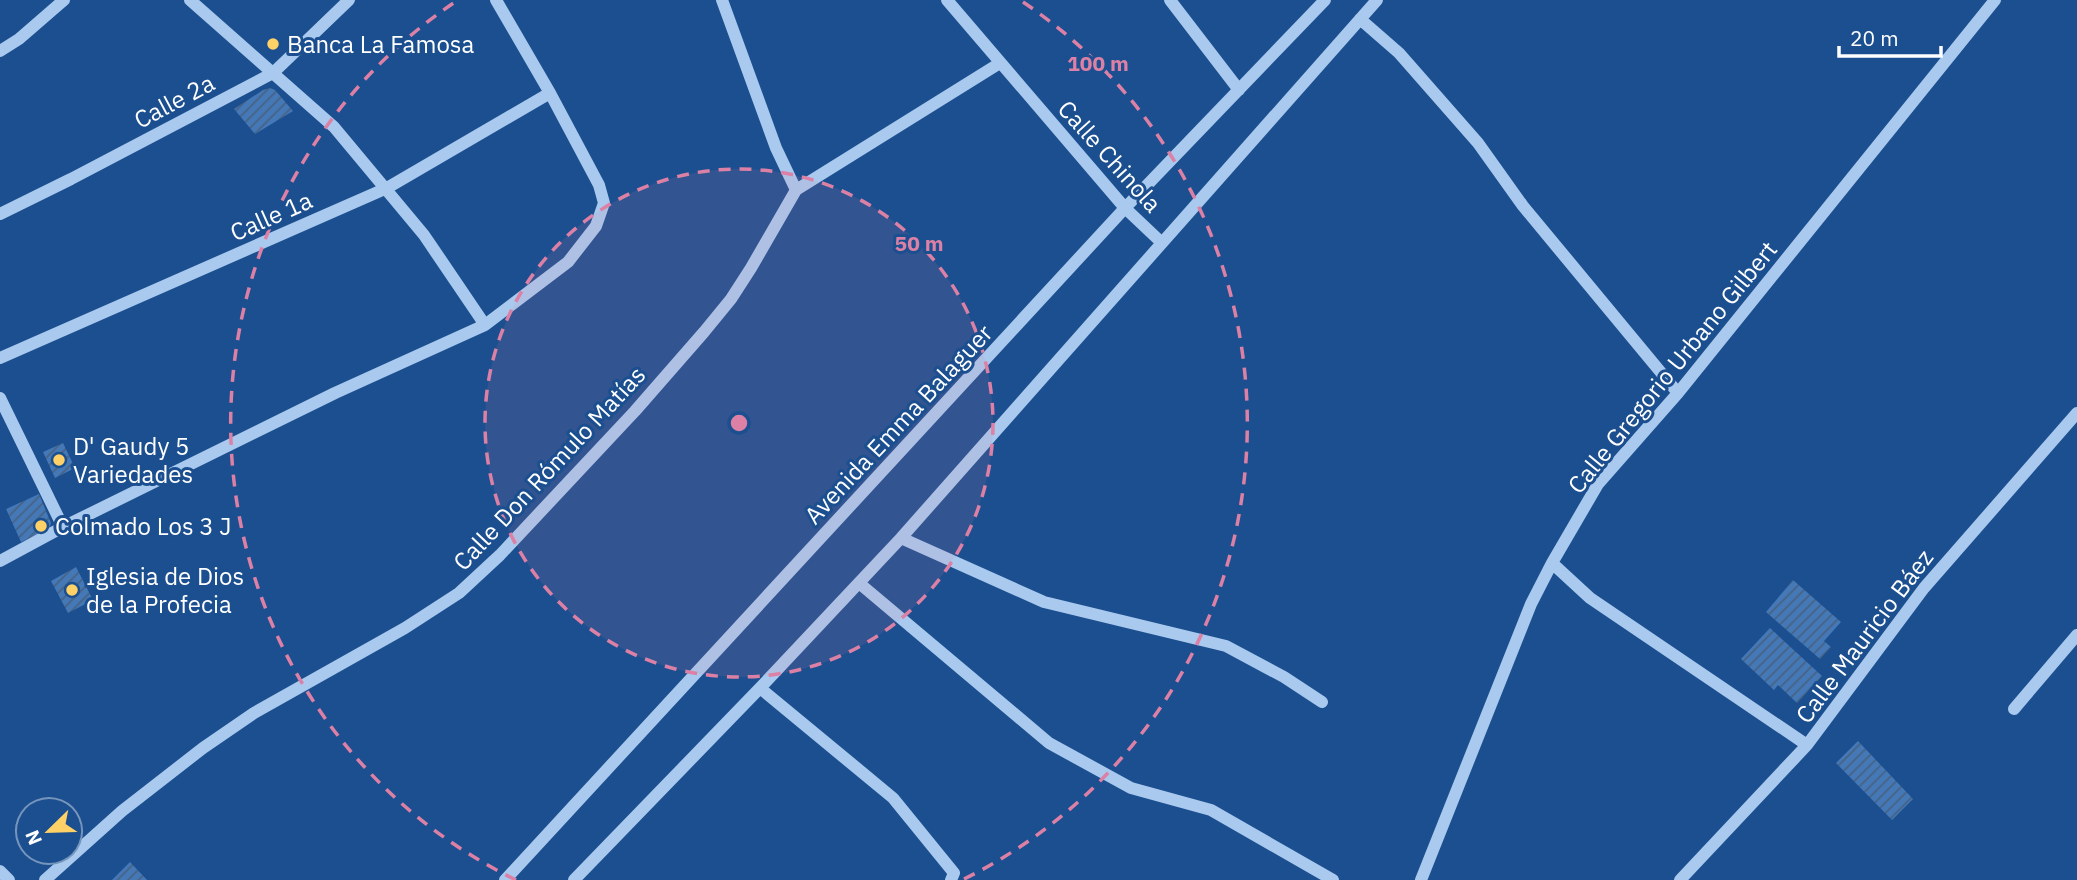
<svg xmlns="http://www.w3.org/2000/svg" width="2077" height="880" viewBox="0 0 2077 880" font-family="'IBM Plex Sans',sans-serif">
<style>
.building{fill:url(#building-hatch)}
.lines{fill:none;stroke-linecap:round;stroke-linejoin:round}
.minor{stroke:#a9c9ee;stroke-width:12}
.ring{fill:none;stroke:#dd80a5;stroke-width:3.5;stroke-dasharray:12 9}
.poi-dot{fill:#ffd166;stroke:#1b4f8f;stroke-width:2.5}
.labels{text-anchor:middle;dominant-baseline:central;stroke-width:6;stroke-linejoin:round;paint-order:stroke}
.poi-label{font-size:24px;fill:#fff;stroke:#1b4f8f;text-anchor:start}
.street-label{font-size:24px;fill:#fff;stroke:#1b4f8f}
.centre{fill:#dd80a5;stroke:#1b4f8f;stroke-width:3.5}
.ring-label{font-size:21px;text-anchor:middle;font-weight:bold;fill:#dd80a5;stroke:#1b4f8f;stroke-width:6;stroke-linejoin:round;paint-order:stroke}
</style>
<defs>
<pattern id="building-hatch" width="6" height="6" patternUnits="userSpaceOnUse" patternTransform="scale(1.75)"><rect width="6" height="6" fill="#4478b7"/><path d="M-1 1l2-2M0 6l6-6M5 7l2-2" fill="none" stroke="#486282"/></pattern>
</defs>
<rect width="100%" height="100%" fill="#1b4f8f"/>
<path class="building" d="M274,36L281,44L273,52L265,44Z
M270,88L275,90L293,111L255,134L234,109L263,90Z
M63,443L75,468L55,478L43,452Z
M39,494L51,523L49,530L21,542L6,509Z
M76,567L93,600L68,613L51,581Z
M1793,580L1841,622L1824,641L1831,647L1820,659L1766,612Z
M1770,628L1822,676L1797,703L1778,685L1774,690L1741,659Z
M1858,741L1913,799L1892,820L1836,763Z
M130,862L147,880H112Z"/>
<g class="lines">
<path class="minor" d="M190,0L334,127L424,235L485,325
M722,0L776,148L796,190
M947,0L1125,208L1162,243
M1170,0L1239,90
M1360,19L1399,53L1478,143L1523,206L1678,393
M0,51L19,39L64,0
M0,214L71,179L273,73L349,0
M0,358L387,188L550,93
M0,398L63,527
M901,538L1044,602L1226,646L1284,677L1322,702
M0,561L63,527L335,393L485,325L568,262L596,226L604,203L599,185L550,93L496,0
M1552,563L1590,598L1807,745
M859,583L1049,743L1131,788L1211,810L1333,880
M760,688L893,798L954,873L951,880
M2014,709L2077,635
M0,871L9,880
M45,880L122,811L203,748L254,713L405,628L459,593L500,555L635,411L704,332L731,299L751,268L796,190L1000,63
M505,880L1125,208L1325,0
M574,880L760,688L901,538L1377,0
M1421,880L1531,604L1552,563L1598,484L1678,393L1995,0
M1680,880L1807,745L1924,588L2077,413"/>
</g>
<circle cx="739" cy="423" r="254" fill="#dd80a5" fill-opacity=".12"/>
<g class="ring">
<circle cx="739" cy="423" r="254"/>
<path d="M516 880A508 508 0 0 1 455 2M1023 2A508 508 0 0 1 962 880"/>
</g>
<g class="poi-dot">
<circle cx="273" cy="44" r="7"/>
<circle cx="59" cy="460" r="7"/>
<circle cx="41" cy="526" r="7"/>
<circle cx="72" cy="590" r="7"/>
</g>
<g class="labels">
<g class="poi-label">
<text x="287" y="44">Banca La Famosa</text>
<text x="73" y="446">D' Gaudy 5<tspan x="73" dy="28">Variedades</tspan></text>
<text x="55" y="526">Colmado Los 3 J</text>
<text x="86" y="576">Iglesia de Dios<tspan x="86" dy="28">de la Profecia</tspan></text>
</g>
<g class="street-label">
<text transform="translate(174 101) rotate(-28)">Calle 2a</text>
<text transform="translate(1110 156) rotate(48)">Calle Chinola</text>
<text transform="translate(271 216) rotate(-24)">Calle 1a</text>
<text transform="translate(1672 367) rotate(-51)">Calle Gregorio Urbano Gilbert</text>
<text transform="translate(898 424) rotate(-47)">Avenida Emma Balaguer</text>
<text transform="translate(549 468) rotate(-47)">Calle Don Rómulo Matías</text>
<text transform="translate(1864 636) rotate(-53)">Calle Mauricio Báez</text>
</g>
</g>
<circle cx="739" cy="423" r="10" class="centre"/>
<g class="ring-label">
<text x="1098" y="71">100 m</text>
<text x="919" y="251">50 m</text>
</g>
<g transform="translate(49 831) rotate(247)"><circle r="33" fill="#1b4f8f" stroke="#7695bc" stroke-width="2"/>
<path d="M0-5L12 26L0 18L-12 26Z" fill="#ffd166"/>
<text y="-10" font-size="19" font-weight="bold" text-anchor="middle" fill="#ffffff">N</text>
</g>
<path d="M1839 46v10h102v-10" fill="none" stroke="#ffffff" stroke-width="3.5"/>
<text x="1850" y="46" font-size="21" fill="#ffffff" stroke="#1b4f8f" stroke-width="5" paint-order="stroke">20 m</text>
</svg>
